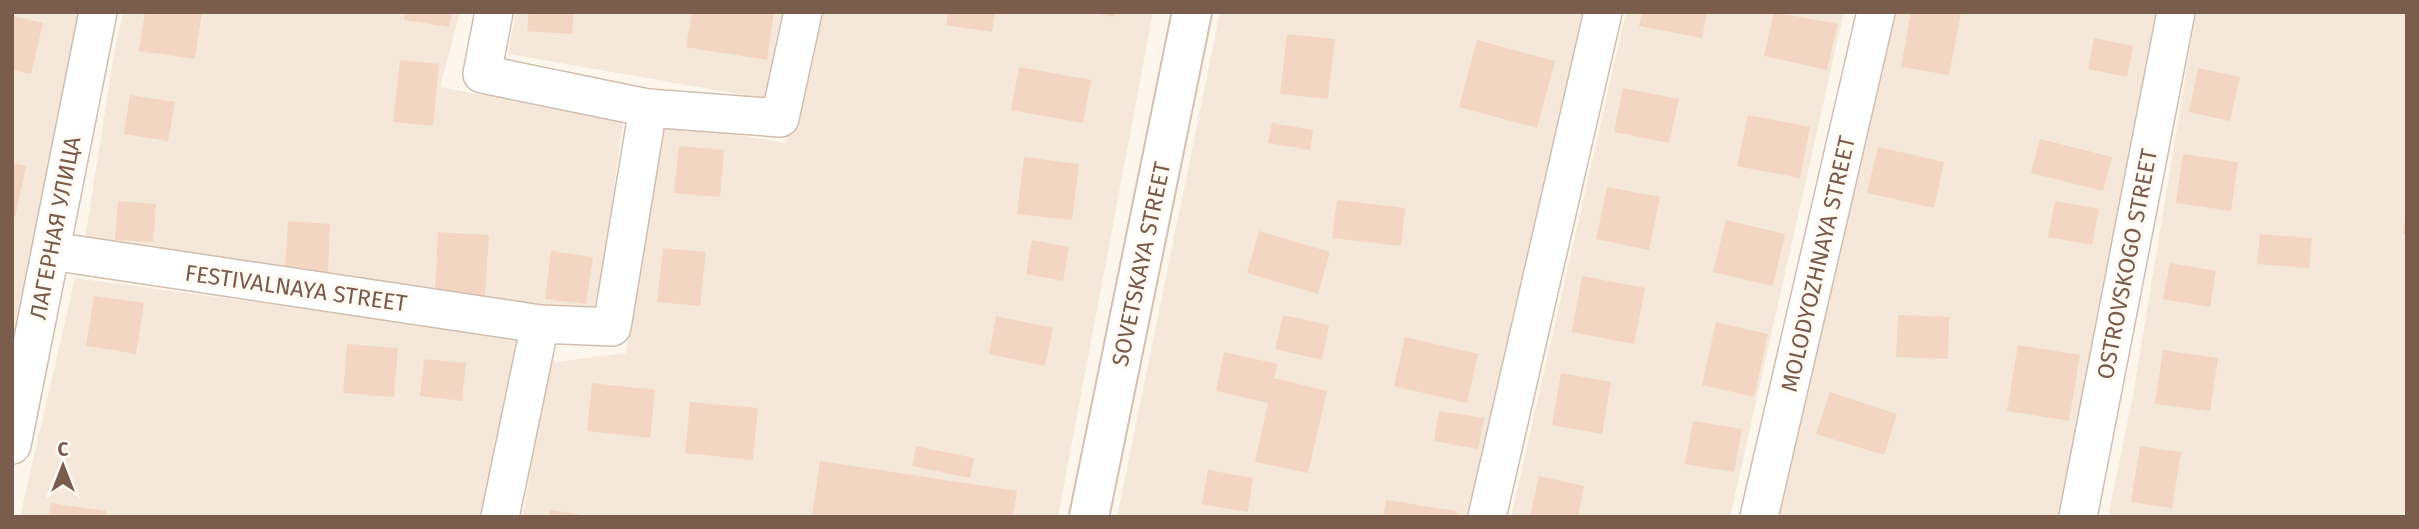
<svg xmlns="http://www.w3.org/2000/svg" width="2419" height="529" viewBox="0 0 2419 529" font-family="'Fira Sans',sans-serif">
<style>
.residential{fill:#f5e8da}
.building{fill:#f3d5c3}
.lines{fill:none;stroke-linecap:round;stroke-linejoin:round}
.minor-casing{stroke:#d1beb0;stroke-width:40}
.secondary-casing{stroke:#d6c0b0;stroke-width:42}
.minor{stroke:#fff;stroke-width:37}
.secondary{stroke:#fff;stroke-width:38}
.labels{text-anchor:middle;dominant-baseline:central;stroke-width:7;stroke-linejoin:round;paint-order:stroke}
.street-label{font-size:23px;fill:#7a5c4d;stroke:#fffaf3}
</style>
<rect width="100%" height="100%" fill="#fdf6ec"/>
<path class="residential" d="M12,12H82L12,358Z
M123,12H460L440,87L623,122L597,309L519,305L84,245L115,48Z
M516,12H788L769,99L508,54Z
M816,12H1153L1058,517H523L547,363L626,353L664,122L786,143Z
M1220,12H1585L1470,517H1117Z
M1626,12H1844L1730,517H1511Z
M1895,12H2169L2068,517H1777Z
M2196,12H2407V517H2108L2133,395Z
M75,278L516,337L486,517H20Z"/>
<path class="building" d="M145,12H202L195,59L139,51Z
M405,12H452L449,27L404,20Z
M529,12H574L572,34L527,31Z
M692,12H774L767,60L686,47Z
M948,12H995L992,32L946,25Z
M1088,12H1115L1114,17Z
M1642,12H1707L1702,38L1639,26Z
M1774,12L1838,24L1827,70L1764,56Z
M1911,12H1961L1949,75L1901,67Z
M12,16L43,23L31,74L12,70Z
M1287,34L1335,39L1328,99L1280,94Z
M2094,38L2133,46L2127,77L2088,69Z
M1477,40L1555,61L1537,128L1459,107Z
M400,60L439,64L433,126L393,122Z
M1019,67L1091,80L1083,123L1011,110Z
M2198,68L2240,77L2230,121L2189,112Z
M1623,88L1679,99L1669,143L1614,132Z
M130,95L175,102L168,141L124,134Z
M1748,115L1810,127L1800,178L1737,166Z
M1272,123L1313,130L1310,150L1268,143Z
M2040,139L2112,157L2103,191L2031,173Z
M679,146L724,150L720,197L674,193Z
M1878,147L1944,162L1934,208L1867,193Z
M2183,154L2238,162L2231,211L2176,203Z
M1024,157L1079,164L1072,220L1017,214Z
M12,163L26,166L15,217H12Z
M1607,187L1660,197L1649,250L1596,239Z
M1337,200L1405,208L1401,246L1332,238Z
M118,201L156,204L153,242L115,240Z
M2055,201L2099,209L2092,245L2048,237Z
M2405,215H2407V235L2403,234Z
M1726,220L1785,234L1773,286L1713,272Z
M288,221L330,224L328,272L285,269Z
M1259,231L1330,252L1318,294L1247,273Z
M438,232L489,235L485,295L435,292Z
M2260,234L2312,238L2309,268L2257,264Z
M1032,240L1069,247L1063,281L1026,274Z
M663,248L706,252L700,306L657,302Z
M551,251L593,257L586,304L545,299Z
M2170,263L2216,271L2210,307L2163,299Z
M1582,276L1645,288L1634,344L1572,332Z
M94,296L144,303L136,354L86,346Z
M1283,315L1329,325L1322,360L1275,349Z
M1898,315L1949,317L1948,359L1896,357Z
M996,316L1053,328L1045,366L989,354Z
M1716,322L1768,334L1754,397L1702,385Z
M1405,337L1478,354L1467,403L1394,386Z
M347,344L398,348L394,397L343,393Z
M2018,345L2080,355L2069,421L2007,411Z
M2163,350L2218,358L2210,411L2155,404Z
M1224,352L1278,364L1274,378L1327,391L1308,473L1255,462L1268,403L1216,391Z
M424,359L466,363L462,401L420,396Z
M1561,373L1611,382L1602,434L1552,425Z
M592,383L655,390L650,438L587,431Z
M1830,392L1897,414L1884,455L1816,434Z
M690,402L758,408L753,460L685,453Z
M1439,411L1484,418L1478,449L1434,441Z
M1693,421L1742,429L1734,472L1685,464Z
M916,446L974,458L970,478L912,466Z
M2140,446L2181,452L2172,508L2131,502Z
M820,461L1017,491L1013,517H812Z
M1208,470L1253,478L1248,512L1202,504Z
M1539,476L1584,486L1578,517H1530Z
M1386,500L1457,511L1456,517H1383Z
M51,503L106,511V517H49Z
M550,510L583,515V517H549Z"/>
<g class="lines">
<defs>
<path id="minor" d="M494,12L482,74L648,108
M51,251L540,324
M12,445L98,12
M500,517L540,324L612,327L648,108L780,118L803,12
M1487,517L1603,12
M1759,517L1876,12
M2078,517L2176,12"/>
<path id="secondary" d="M1089,517L1192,12"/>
</defs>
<use href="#minor" class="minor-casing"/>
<use href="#secondary" class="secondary-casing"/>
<use href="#minor" class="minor"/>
<use href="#secondary" class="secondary"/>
</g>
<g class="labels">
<g class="street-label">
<text transform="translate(55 228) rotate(-79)">ЛАГЕРНАЯ УЛИЦА</text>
<text transform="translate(1141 264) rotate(-78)">SOVETSKAYA STREET</text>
<text transform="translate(1818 264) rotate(-77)">MOLODYOZHNAYA STREET</text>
<text transform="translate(2127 264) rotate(-79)">OSTROVSKOGO STREET</text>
<text transform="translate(296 288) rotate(8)">FESTIVALNAYA STREET</text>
</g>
</g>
<rect width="2419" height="529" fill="none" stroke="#7a5c4d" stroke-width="28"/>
<g transform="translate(63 466)" stroke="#fffaf3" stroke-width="5" paint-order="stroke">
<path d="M0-5L12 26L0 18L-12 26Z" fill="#7a5c4d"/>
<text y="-10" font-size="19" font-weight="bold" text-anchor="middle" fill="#7a5c4d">С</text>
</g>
</svg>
